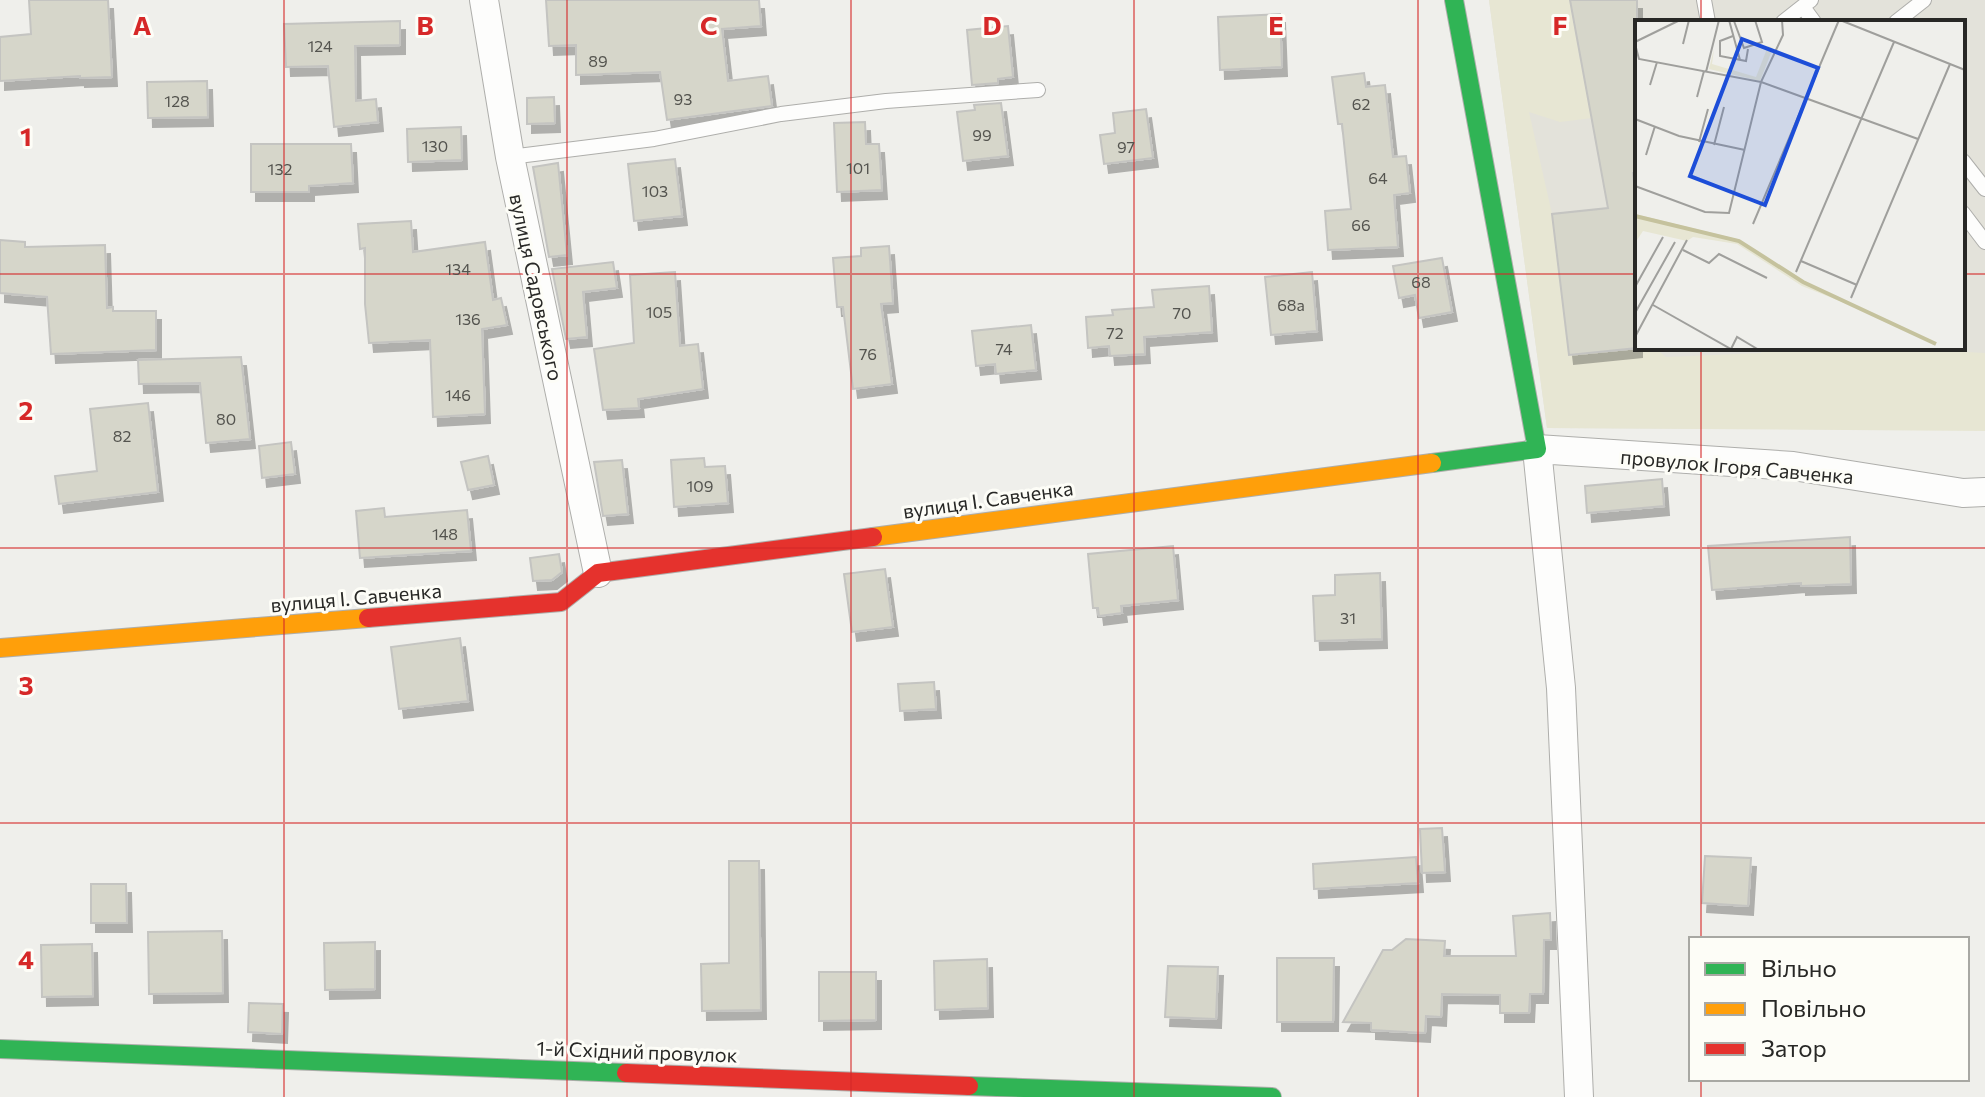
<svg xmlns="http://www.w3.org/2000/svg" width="1985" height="1097" viewBox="0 0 1985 1097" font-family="Commissioner,sans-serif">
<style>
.built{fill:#e3e2da;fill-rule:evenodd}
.grass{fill:#e7e6d3}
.building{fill:#d6d6ca;stroke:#c4c4c1;stroke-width:2;filter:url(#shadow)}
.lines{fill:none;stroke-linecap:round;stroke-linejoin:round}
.lane-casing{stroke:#aeaeab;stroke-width:16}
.street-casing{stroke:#aeaeab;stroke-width:30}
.fast-casing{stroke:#aeaeab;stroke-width:20}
.slow-casing{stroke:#aeaeab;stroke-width:20}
.jam-casing{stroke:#aeaeab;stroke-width:20}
.lane{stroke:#fdfdfc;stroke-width:14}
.street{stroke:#fdfdfc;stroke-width:28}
.fast{stroke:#30b455;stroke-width:18}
.slow{stroke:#ff9f0a;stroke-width:18}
.jam{stroke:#e5322d;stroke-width:18}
.grid{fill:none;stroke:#d62828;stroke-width:2;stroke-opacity:0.55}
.labels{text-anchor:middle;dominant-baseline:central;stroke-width:6;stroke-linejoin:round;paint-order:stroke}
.number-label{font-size:16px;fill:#54544f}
.street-label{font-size:20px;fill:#282826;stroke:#fdfdf7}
.inset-river{fill:none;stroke:#c5c29d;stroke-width:4}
.inset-road{fill:none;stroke:#9f9f9c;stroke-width:2}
.view{fill:#1d4ed8;fill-opacity:0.15;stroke:#1d4ed8;stroke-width:4}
.inset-edge{fill:none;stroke:#282826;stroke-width:4}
.grid-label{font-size:26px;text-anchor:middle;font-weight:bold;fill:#d62828;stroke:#fdfdf7;stroke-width:6;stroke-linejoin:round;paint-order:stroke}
</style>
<defs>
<filter id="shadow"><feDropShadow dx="5" dy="9" stdDeviation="0" flood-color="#0004"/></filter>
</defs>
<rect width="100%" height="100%" fill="#efefeb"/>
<path class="built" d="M1489,0H1985V430L1547,428ZM1637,22H1963V348H1637Z"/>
<path class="grass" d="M1489,0H1570L1592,118L1560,122L1529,112L1552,214L1569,355L1655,348L1666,357L1761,353V348H1891L1985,353V431L1547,428Z"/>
<path class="building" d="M29,0H108L112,77L80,78V76L0,81V37L31,34Z
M546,0H759L761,26L722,29L728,81L768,76L772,106L667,120L660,72L576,75V45L549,46Z
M1570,0H1637V173H1633L1637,209V348L1569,355L1552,214L1608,208Z
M1280,14L1282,67L1220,70L1218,17Z
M400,21V45L355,46L356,101L376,99L378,122L334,127L328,66L286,67L284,24Z
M1008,26L1013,77L998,79V83L972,85L967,30Z
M1364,73L1366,87L1385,85L1393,157L1406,156L1410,193L1394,195L1398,247L1328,250L1325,211L1351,209L1342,124H1338L1332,77Z
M207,81L208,117L148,118L147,82Z
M554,97L555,123L527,124V98Z
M1001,103L1008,156L963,161L957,112L975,110L974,105Z
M1146,109L1153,158L1104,164L1100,135L1115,133L1113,113Z
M865,122L866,144H879L882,190L837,192L834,123Z
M461,127L462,160L408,162L407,129Z
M251,144H351L353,183L309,186V192H251Z
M675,159L682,216L634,221L628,164Z
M558,163L567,255L549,257L533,167Z
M411,221L413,252L485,242L493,300L501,298L507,325L482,329L485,414L433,417L430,340L369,343L365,304V248L360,249L358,224Z
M0,240L25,242V247L105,245L107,308L113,307V311H156V350L51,354L47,297L0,293Z
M889,246L893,303L881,304L892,384L853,389L843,307H837L833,258L861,256V248Z
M1442,258L1452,312L1419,318L1415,295L1399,298L1393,266Z
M613,262L617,288L583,292L587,337L566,339L552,269Z
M675,272L680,346L698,344L703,389L638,399L639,408L603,410L594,349L634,343L630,275Z
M1312,272L1317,331L1271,335L1265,277Z
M1209,286L1212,332L1144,337L1145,354L1110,356L1109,346L1088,348L1086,317L1113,315L1112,310L1154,307L1152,290Z
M1031,325L1036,370L996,374L995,364L976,366L972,331Z
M241,357L250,439L206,443L200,383L139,384L138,360Z
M148,403L158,492L59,504L55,476L97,471L90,409Z
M291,442L295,474L262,478L259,446Z
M488,456L494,485L468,490L461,462Z
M704,458L705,467L725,466L728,503L674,507L671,460Z
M622,460L628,514L603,516L594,462Z
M1662,479L1664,506L1587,513L1585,486Z
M384,508L385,517L467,510L471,551L360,558L356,511Z
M1850,537L1851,584L1801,586V583L1712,590L1708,546Z
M1173,546L1178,600L1121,606L1122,613L1099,616L1098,608H1093L1088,554Z
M559,554L562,572L552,580L533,581L530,558Z
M885,569L893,627L852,632L844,574Z
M1380,573L1382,639L1315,641L1313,596L1335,595V575Z
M460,638L468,701L399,709L391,647Z
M934,682L936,709L900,711L898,684Z
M1442,828L1445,872L1422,873L1420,829Z
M1705,856L1751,858L1748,906L1702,903Z
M1416,857L1418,883L1314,889L1313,864Z
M729,861H759L761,1010L702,1011L701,964L729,963Z
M91,884H126L127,923H91Z
M1550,913L1551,940H1544L1543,994H1530L1529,1013H1500V995L1442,994L1441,1017L1426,1016L1425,1033L1371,1030V1023L1343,1022L1383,950H1392L1406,939L1445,941L1444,956H1516L1513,916Z
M222,931L223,993L149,994L148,932Z
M375,942V989L325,990L324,943Z
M92,944L93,996L42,997L41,945Z
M1277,958H1334L1333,1022H1277Z
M987,959L988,1008L935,1010L934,961Z
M1168,966L1218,967L1216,1019L1165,1017Z
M819,972H876V1020L819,1021Z
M249,1003L283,1004L282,1034L248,1032Z"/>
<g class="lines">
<defs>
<path id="lane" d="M1704,0L1708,22
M1803,7L1814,22
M1783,22L1811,0
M1896,22L1924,0
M510,157L654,139L781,114L886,101L1038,90
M1963,161L1985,189
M1963,213L1985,242"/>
<path id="street" d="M484,0L510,157L598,573
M1579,1097L1561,688L1537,449L1793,466L1963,493L1985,492"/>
<path id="fast" d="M1432,463L1537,449L1454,0
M0,1049L626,1073
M969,1086L1272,1097"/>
<path id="slow" d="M873,537L1432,463
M0,648L368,618"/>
<path id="jam" d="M368,618L561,602L598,573L873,537
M626,1073L969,1086"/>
</defs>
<use href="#lane" class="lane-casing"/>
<use href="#street" class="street-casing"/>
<use href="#fast" class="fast-casing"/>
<use href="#slow" class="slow-casing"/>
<use href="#jam" class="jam-casing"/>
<use href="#lane" class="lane"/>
<use href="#street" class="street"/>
<use href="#fast" class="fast"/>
<use href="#slow" class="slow"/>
<use href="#jam" class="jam"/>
</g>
<path class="grid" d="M284,0V1097M567,0V1097M851,0V1097M1134,0V1097M1418,0V1097M1701,0V22M0,274H1637M1963,274H1985M1701,348V939M0,548H1985M0,823H1985M1701,1079V1097"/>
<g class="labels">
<g class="number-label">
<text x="320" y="45">124</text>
<text x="598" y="60">89</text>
<text x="683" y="98">93</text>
<text x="177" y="100">128</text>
<text x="1361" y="103">62</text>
<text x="982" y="134">99</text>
<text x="435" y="145">130</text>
<text x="1126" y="146">97</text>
<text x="858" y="167">101</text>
<text x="280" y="168">132</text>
<text x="1378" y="177">64</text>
<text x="655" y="190">103</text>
<text x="1361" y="224">66</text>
<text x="458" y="268">134</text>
<text x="1421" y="281">68</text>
<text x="1291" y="304">68а</text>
<text x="659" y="311">105</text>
<text x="1182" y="312">70</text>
<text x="468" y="318">136</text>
<text x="1115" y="332">72</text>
<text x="1004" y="348">74</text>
<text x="868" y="353">76</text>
<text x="458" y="394">146</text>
<text x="226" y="418">80</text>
<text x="122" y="435">82</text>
<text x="700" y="485">109</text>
<text x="445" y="533">148</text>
<text x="1348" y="617">31</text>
</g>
<g class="street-label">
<text transform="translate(537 287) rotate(78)">вулиця Садовського</text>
<text transform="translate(1737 466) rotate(5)">провулок Ігоря Савченка</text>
<text transform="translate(988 499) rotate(-8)">вулиця І. Савченка</text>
<text transform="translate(356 597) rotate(-5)">вулиця І. Савченка</text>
<text transform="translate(637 1051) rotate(2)">1-й Східний провулок</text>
</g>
</g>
<g transform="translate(1635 20)">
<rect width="330" height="330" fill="#efefeb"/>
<path d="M133,26L138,28L125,61L74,49L79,29L77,44L121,57ZM0,194L102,219L168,262L227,290L167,266L102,224L58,217L52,221L8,211L0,223Z" fill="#e7e6d3"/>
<path class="inset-river" d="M0,196L104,221L168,262L301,324"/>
<path class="inset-road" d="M94,0L105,40M147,0L148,15L126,62L283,119M205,0L330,50M99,1L109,28L127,22L120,0M98,16L85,21V36L111,41L113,29M0,22L45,0M0,24L4,39L126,62L94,193L70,192L0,166M48,24L54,0M71,52L84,0M15,65L22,42M62,77L69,51M0,99L44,116L110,130M64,122L73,89M79,125L89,87M11,135L20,106M118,204L204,0M48,230L74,243L84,234L132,258M166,241L222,265M161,252L259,22M0,267L28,217M216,278L315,44M18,285L96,329L102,317L124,330M0,293L40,222M0,317L52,220"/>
<path class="view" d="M107,19L183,48L130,185L55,156Z"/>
<rect width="330" height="330" class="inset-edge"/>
</g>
<g class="grid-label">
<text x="142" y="35">A</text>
<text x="425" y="35">B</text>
<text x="709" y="35">C</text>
<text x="992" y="35">D</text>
<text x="1276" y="35">E</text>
<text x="1560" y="35">F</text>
<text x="26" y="146">1</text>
<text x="26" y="420">2</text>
<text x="26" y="695">3</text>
<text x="26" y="969">4</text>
</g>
<rect x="1689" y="937" width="280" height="144" fill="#fdfdf7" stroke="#a8a8a3" stroke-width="2"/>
<rect x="1705" y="963" width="40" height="12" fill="#30b455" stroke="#a8a8a3" stroke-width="2"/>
<text x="1761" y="977" font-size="24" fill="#282826">Вільно</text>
<rect x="1705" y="1003" width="40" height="12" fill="#ff9f0a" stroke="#a8a8a3" stroke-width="2"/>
<text x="1761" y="1017" font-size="24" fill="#282826">Повільно</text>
<rect x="1705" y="1043" width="40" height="12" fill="#e5322d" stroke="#a8a8a3" stroke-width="2"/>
<text x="1761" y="1057" font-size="24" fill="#282826">Затор</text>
</svg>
